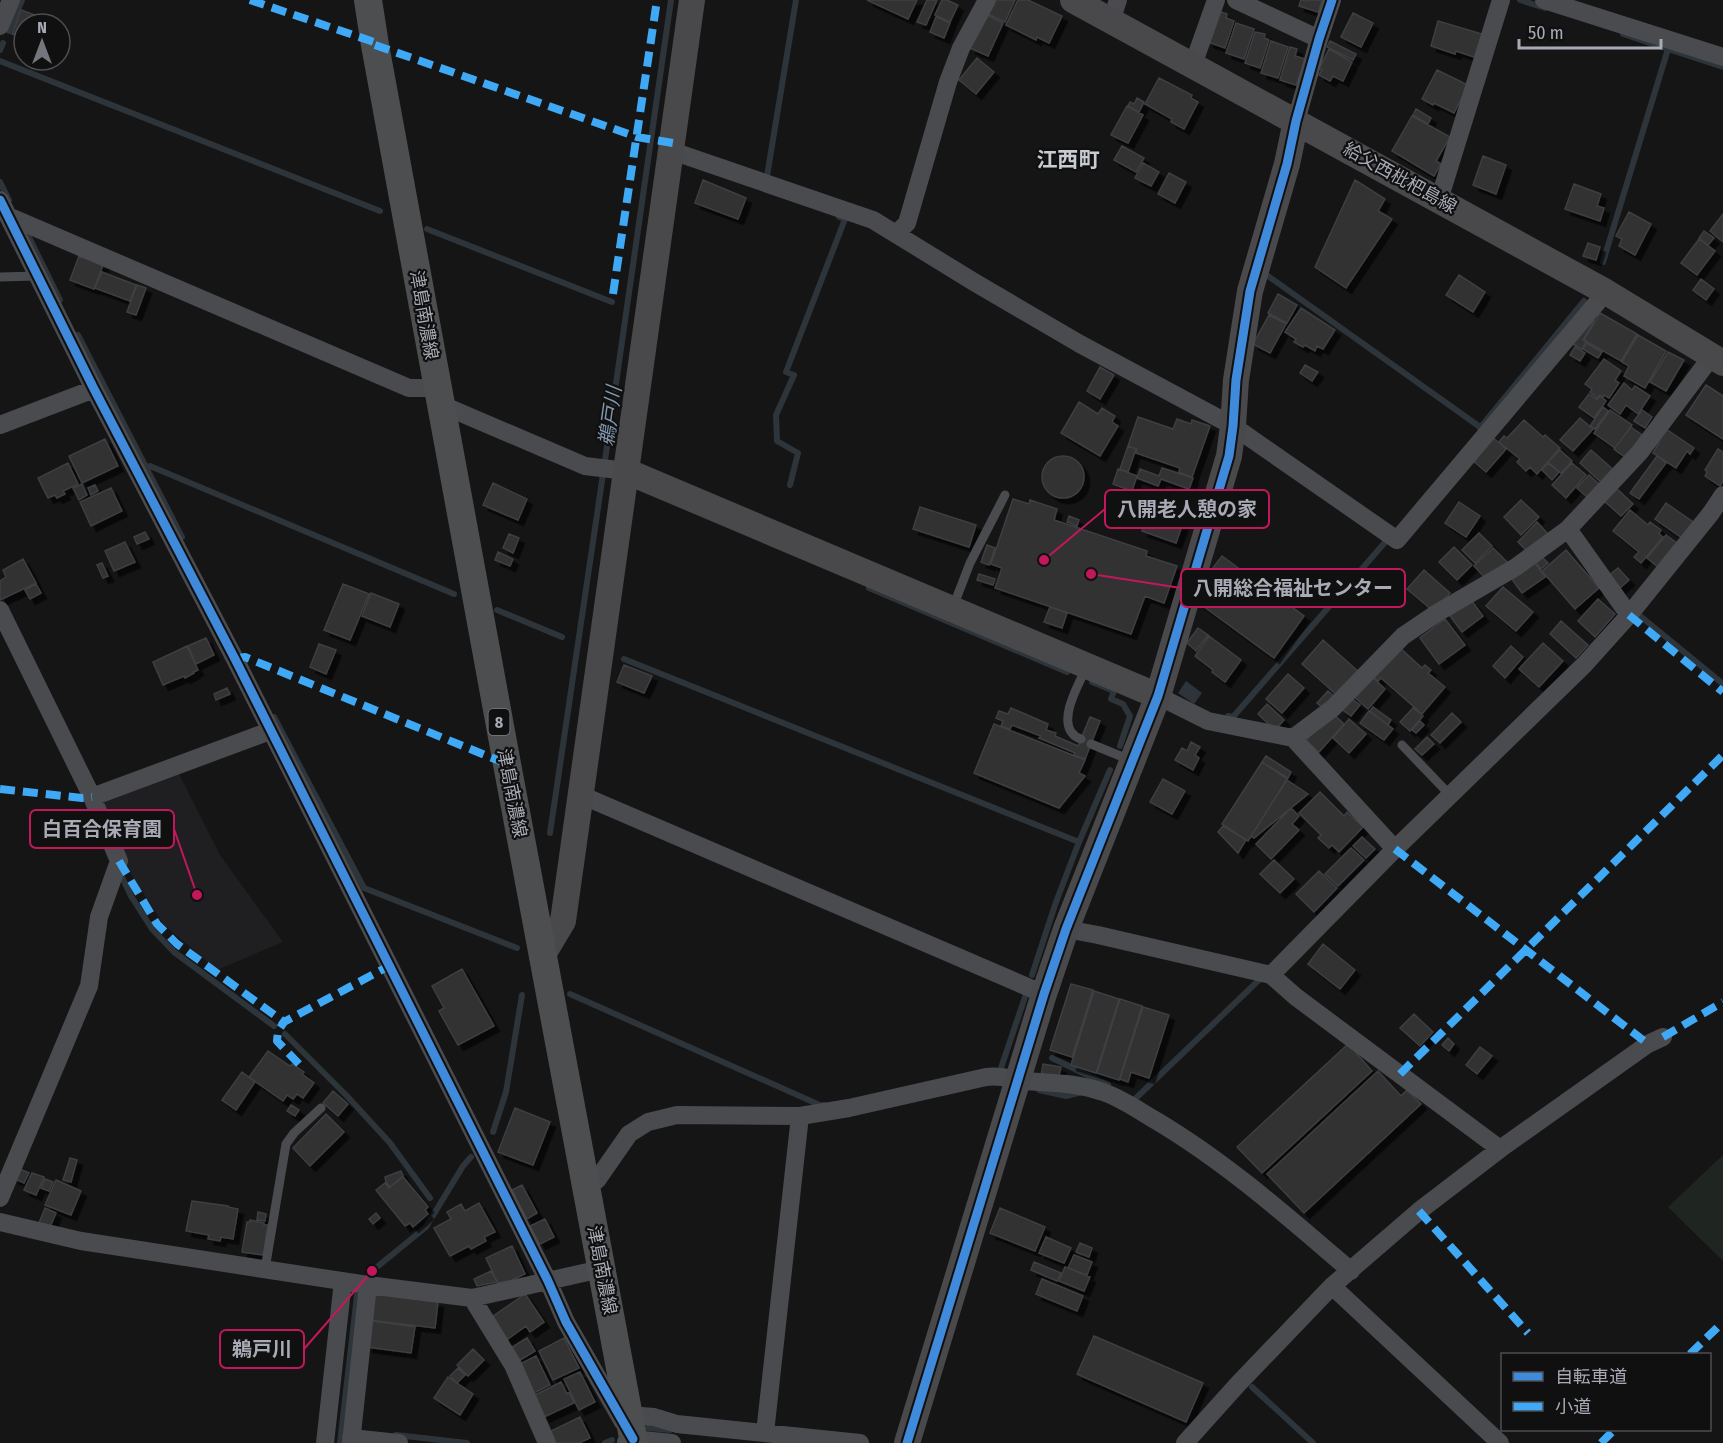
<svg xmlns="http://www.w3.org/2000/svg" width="1723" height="1443" viewBox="0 0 1723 1443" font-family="'Fira Sans Condensed','Noto Sans JP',sans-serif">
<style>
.built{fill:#1f1f21}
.green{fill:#1f2520}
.water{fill:#2d343a}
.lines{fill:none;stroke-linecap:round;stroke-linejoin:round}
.stream{stroke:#2d343a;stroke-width:6}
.building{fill:#303031;stroke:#3e3f42;stroke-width:1.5;filter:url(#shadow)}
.lane{stroke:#4a4b4e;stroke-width:9}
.street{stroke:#4a4b4e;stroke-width:18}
.secondary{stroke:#49494c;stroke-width:26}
.primary{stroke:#4c4e50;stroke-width:28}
.quiet{stroke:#3fa9f5;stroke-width:8;stroke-dasharray:15 8;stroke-linecap:butt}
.cycleway-casing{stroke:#101011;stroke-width:13}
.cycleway{stroke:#408adc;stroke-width:9}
.labels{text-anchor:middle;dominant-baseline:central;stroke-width:4.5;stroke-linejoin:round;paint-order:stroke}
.shield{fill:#101011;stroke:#7a7c84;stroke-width:1.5}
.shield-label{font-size:16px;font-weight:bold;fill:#a8abb5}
.street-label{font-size:18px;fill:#a8abb5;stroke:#101011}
.water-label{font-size:20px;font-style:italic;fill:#8297ad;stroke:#101011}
.quarter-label{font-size:21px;font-weight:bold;fill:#c8cbd2;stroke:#101011}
.leader{fill:none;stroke:#c2185b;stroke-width:2}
.callout-dot{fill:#c2185b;stroke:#101011;stroke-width:2}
.callout{fill:#101011;stroke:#c2185b;stroke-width:2}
.callout-label{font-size:20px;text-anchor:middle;font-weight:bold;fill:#a8abb5}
</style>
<defs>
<filter id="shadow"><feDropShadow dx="5.5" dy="5.5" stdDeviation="0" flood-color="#0009"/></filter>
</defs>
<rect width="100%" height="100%" fill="#151516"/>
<path class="built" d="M177,770L220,855L283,942L217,970L164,925L125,865L103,808L105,800Z"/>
<path class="green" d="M1723,1155V1261L1668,1207Z"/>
<path class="water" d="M1186,681L1202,693L1194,704L1178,693Z"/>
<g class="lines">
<path class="stream" d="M1520,0L1545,8
M9,31L22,0
M1668,49L1723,67
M0,50L3,43
M0,61L380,211
M767,176L796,0
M0,182L9,200
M427,229L612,302
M27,233L60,300
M1603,262L1668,49L1623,34
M1268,276L1480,427
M78,335L182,537
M1480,428L1584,301
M146,468L150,466L454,594
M790,485L798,453L777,441L776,415L794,375L786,372L845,219L839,217
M869,588L1067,672
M497,610L562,637
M1639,615L1723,684
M624,659L1079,842
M1092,682L1114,691L1111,699L1123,704L1130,716L1120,746
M1228,716L1233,717L1387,540
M274,717L364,888L517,948
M550,833L603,474L671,0
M121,875L131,896L152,929L174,952L274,1026
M1032,975L1056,902L1079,842L1110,770
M570,994L822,1106L824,1105
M285,1034L347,1096L390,1143L430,1198
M1052,1058L1108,1085
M996,1071H1000L1026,994
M1039,1090L1066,1096L1082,1092
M1135,1099L1260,979
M493,1132L506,1092L522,995
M1252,1387L1313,1443
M648,1428L670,1430
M396,1435L467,1443
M340,1443L357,1295L372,1271L426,1227L463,1166L471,1157
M605,1443L612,1440"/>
</g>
<path class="building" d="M867,0H917L908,19Z
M927,0H937L926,25L917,22Z
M942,0H947L958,5L950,22L935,15Z
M993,0H1015L1005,22L986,13Z
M1018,0H1028L1062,16L1049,43L1037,37L1036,40L1006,25Z
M1301,0H1322L1318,12L1299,6Z
M21,10L51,21L50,24H24V38L12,34Z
M1218,11L1227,14L1226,18L1234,21L1225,48L1208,42Z
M1353,13L1373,23L1361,47L1341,37Z
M985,14L1003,23L988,56L970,48Z
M936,17L950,23L944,38L930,32Z
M1438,21L1485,35L1477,58L1456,51L1455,54L1431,46Z
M1236,23L1254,29L1244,59L1226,53Z
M1255,32L1265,34L1264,38L1269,40L1260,68L1245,63Z
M1271,41L1288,47L1278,78L1261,73Z
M1330,41L1356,54L1353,60L1327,47Z
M1290,47L1297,49L1295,56L1305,59L1296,85L1280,80Z
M1329,49L1352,62L1343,81L1333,76L1330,81L1319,75L1322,70L1319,69Z
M977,58L994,72L976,94L959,80Z
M1437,70L1468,85L1454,113L1434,103L1433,105L1422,99Z
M1159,78L1192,95L1191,98L1198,102L1184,129L1171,122L1172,119L1145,104Z
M1137,98L1144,102L1139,112L1128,106L1130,102L1134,104Z
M1127,106L1143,115L1128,143L1111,135Z
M1416,109L1431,118L1428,124L1413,115Z
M1412,116L1450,137L1436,161L1441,164L1434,176L1392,151Z
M1122,146L1144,158L1136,172L1114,160Z
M1483,156L1506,165L1496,194L1473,185Z
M1143,163L1159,172L1151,186L1135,178Z
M1169,173L1186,182L1175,203L1158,194Z
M703,180L746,198L738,219L695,203Z
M1355,180L1385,199L1378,211L1392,219L1346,288L1315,267Z
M1574,184L1601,194L1597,206L1604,208L1600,221L1565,209Z
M1629,212L1651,224L1635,255L1619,246L1622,239L1616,236Z
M1723,214V242L1710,231Z
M1704,231L1714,238L1708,245L1699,238Z
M1699,239L1715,251L1697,275L1681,263Z
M1588,243L1600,247L1596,260L1583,256Z
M79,256L103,265L94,289L70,280Z
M102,272L136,285L130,301L95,288Z
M1459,275L1485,292L1473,312L1446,295Z
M1701,279L1714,289L1706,300L1693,290Z
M137,285L146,288L136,315L127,312Z
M1278,294L1297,305L1287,323L1268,313Z
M1301,308L1335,330L1323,349L1317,346L1315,351L1305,345L1303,347L1294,342L1296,339L1285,332Z
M1600,313L1637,334L1621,361L1584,340Z
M1269,315L1286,324L1270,353L1253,344Z
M1591,319L1594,321L1583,340L1586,342L1582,349L1573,344Z
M1638,335L1666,351L1645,388L1624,376L1629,366L1622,362Z
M1586,343L1602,352L1598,358L1583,349Z
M1575,347L1585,353L1580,361L1570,355Z
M1668,352L1684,360L1666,391L1650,382Z
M1604,359L1621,371L1615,380L1619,383L1609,398L1604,395L1603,397L1600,395L1597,398L1590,392L1592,389L1585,384Z
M1305,365L1318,372L1312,381L1300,373Z
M1100,367L1114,375L1100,399L1087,391Z
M1624,383L1632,390L1635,386L1650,396L1638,414L1626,405L1620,414L1608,405Z
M1706,385L1723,396V439L1686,415Z
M1589,394L1597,400L1600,396L1606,401L1594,418L1579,407Z
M1079,402L1098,414L1102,408L1115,416L1112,422L1118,426L1100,456L1061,433Z
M1603,407L1608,411L1595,429L1590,426Z
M1610,410L1632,425L1615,448L1594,433Z
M1642,410L1652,417L1645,428L1634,421Z
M1138,417L1173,429L1177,419L1191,424L1192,420L1210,426L1192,477L1179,472L1180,468L1136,453L1137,449L1128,446Z
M1580,418L1593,429L1573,451L1560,440Z
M1524,420L1543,437L1545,435L1560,448L1537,474L1530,467L1526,471L1517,462L1520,459L1499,442L1504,436L1507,438Z
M1631,427L1642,435L1626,458L1614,449Z
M1663,427L1694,448L1690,454L1687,451L1676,468L1653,453L1659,443L1654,440Z
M1491,436L1506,449L1486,472L1471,459Z
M105,439L118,466L82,483L69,456Z
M1128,446L1136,449L1128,472L1120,469Z
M1718,449L1723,452V481L1720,486L1705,476L1707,472L1705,470Z
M1560,450L1572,461L1561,473L1548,462Z
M1591,450L1616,472L1604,485L1580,463Z
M1042 477a21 21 0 1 1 42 0a21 21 0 1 1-42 0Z
M1657,456L1666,463L1639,499L1630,493Z
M68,463L78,484L63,491L65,494L57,498L55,495L48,498L38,478Z
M1548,463L1559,472L1552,480L1542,470Z
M1572,463L1586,475L1566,498L1552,485Z
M1162,468L1193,478L1189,489L1161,479L1158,486L1137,478L1140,469L1159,476Z
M1118,469L1137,476L1132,491L1113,484Z
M1589,475L1600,485L1588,498L1577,488Z
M493,483L527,499L518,520L483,505Z
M82,484L87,495L79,500L73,488Z
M95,485L98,491L91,495L88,488Z
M1615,487L1633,504L1621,516L1603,500Z
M111,488L122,511L91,526L80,502Z
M1013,499L1029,504L1030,500L1057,509L1054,520L1147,551L1146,556L1177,566L1164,603L1145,596L1131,634L995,588L1002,568L991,564Z
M1521,500L1539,517L1521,535L1504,517Z
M1459,502L1480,516L1466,537L1445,523Z
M1666,503L1693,522L1682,538L1655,519Z
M920,507L976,525L969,547L913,529Z
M1630,510L1648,525L1650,522L1661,530L1659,534L1663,537L1641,563L1634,557L1639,552L1613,531Z
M1149,511L1183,523L1176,543L1142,531Z
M1069,516L1079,520L1077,526L1067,522Z
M1537,522L1548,534L1529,553L1518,542Z
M145,532L149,539L137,544L134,537Z
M1479,533L1492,546L1475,563L1462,550Z
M509,534L519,538L513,553L503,548Z
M1666,535L1678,544L1659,568L1647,558Z
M125,542L135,562L114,571L105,551Z
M987,545L995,548L989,565L981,562Z
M1454,547L1472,565L1457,580L1439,562Z
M1493,548L1507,562L1488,581L1474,566Z
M1566,550L1599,588L1575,609L1542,571Z
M498,552L513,559L510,566L495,560Z
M1222,556L1304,616L1274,658L1199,603L1220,574L1212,569Z
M1541,556L1548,563L1541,569L1535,562Z
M23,559L36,583L0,600V581L6,577L3,570Z
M1534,562L1545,577L1522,593L1511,578Z
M102,563L108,576L103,578L97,565Z
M1618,568L1629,580L1620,588L1608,576Z
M1424,570L1450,593L1433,611L1407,589Z
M979,574L995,579L993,585L977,580Z
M36,584L41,593L30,599L25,590Z
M343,584L369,594L350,640L324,630Z
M1503,587L1533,612L1516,631L1486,606Z
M371,593L399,604L390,627L362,616Z
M1598,599L1615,614L1595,637L1578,621Z
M1471,600L1483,616L1462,632L1450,616Z
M1050,607L1067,613L1062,628L1044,622Z
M1445,619L1465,645L1439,664L1420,638Z
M1561,621L1588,645L1576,658L1550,634Z
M1198,628L1208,635L1196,651L1187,643Z
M1209,636L1241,660L1225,682L1212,672L1213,670L1195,656Z
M206,638L214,655L196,664L188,646Z
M1323,640L1360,673L1339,697L1302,664Z
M1543,643L1563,661L1539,687L1519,669Z
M319,644L336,650L326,674L310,667Z
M187,646L198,670L193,672L194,673L185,678L184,676L163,685L153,662Z
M1511,646L1523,657L1505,678L1493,666Z
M1399,647L1422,668L1425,665L1431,670L1428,673L1445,687L1422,714L1381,678L1378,681L1371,675Z
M624,665L652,676L644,693L617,682Z
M1288,674L1304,688L1282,713L1266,699Z
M1369,674L1385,689L1368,709L1351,694Z
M227,688L230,694L216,700L214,694Z
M1328,691L1336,698L1325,710L1317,703Z
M1349,697L1360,705L1351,716L1340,708Z
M1267,704L1284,720L1275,730L1258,714Z
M1373,707L1391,720L1388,725L1370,711Z
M1011,708L1048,724L1046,730L1056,733L1055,736L1078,746L1090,717L1100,721L1085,759L1074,755L1075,753L1039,738L1041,736L1012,725L1010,729L1001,726L1003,721L996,718L999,711L1008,714Z
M1413,708L1423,716L1410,731L1400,722Z
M1369,711L1393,729L1384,740L1360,723Z
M1331,712L1344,724L1319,752L1306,741Z
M1452,713L1461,722L1440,743L1431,735Z
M1349,719L1366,734L1349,753L1333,738Z
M1420,721L1424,725L1416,733L1412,730Z
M994,724L1085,760L1079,773L1085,776L1059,808L974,773Z
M1427,737L1434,744L1422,755L1415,749Z
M1191,742L1200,747L1195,755L1199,758L1193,770L1175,760L1182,748L1187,751Z
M1266,756L1291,772L1288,778L1262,762Z
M1262,762L1287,779L1248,841L1222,824Z
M1163,779L1185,791L1172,814L1150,802Z
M1287,780L1308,794L1254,838L1251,836Z
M1320,792L1344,816L1347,812L1363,827L1339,852L1332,845L1329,848L1318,838L1321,835L1299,813Z
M1291,808L1299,816L1292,824L1299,830L1271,859L1256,844Z
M1223,826L1246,840L1238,853L1218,832Z
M1362,837L1375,849L1366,858L1353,846Z
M1351,848L1364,860L1338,886L1325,874Z
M1274,860L1294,879L1280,893L1260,874Z
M1319,871L1337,888L1314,912L1296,894Z
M1323,944L1355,970L1340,989L1308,964Z
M462,969L494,1026L458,1045L439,1011L444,1008L432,986Z
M1071,984L1093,990L1072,1057L1050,1050Z
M1094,991L1119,999L1096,1073L1071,1065Z
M1120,999L1142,1006L1119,1080L1097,1073Z
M1143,1007L1169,1015L1149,1078L1131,1072L1128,1082L1120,1079Z
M1414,1014L1433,1032L1420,1046L1400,1028Z
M1448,1038L1454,1044L1449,1051L1442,1045Z
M1348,1044L1372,1071L1262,1173L1237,1147Z
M1480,1047L1492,1056L1477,1074L1466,1065Z
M268,1051L290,1066L292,1064L304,1072L302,1074L314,1083L303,1098L297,1094L293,1099L287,1095L283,1101L249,1077Z
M1043,1064L1061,1067L1058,1079L1041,1076Z
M1378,1071L1401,1096L1407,1090L1421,1104L1304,1213L1267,1174Z
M242,1072L255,1082L236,1110L222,1100Z
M333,1091L348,1104L338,1116L323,1103Z
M291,1105L299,1110L295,1116L287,1111Z
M515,1108L550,1122L533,1165L498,1152Z
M326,1114L344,1132L310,1166L293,1148Z
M70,1158L77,1160L71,1182L63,1180Z
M17,1168L29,1173L24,1183L13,1178Z
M401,1171L403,1176L390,1187L386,1182L385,1177Z
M32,1173L44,1177L36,1195L24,1190Z
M403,1177L428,1207L425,1210L428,1214L413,1227L410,1223L405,1226L376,1190L385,1183L389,1188Z
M45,1179L53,1182L49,1191L41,1188Z
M56,1180L81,1191L71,1215L45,1205Z
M522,1185L537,1213L527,1219L512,1190Z
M192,1201L228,1206V1207L238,1209L233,1239L221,1237L220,1241L208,1239L209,1235L186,1231Z
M479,1203L495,1232L484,1237L486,1241L471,1249L469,1246L450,1256L434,1228L451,1219L447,1212L461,1204L465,1211Z
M45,1208L56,1213L50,1227L39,1223Z
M1000,1208L1045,1227L1035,1251L990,1233Z
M258,1212L266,1214L265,1221L257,1220Z
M376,1213L380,1218L373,1224L369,1219Z
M545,1219L554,1237L540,1244L530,1226Z
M250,1220L264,1223V1225H268L263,1255L242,1252L247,1222H250Z
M1046,1237L1071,1248L1064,1263L1039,1253Z
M1080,1243L1092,1248L1089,1257L1076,1252Z
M512,1246L525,1274L512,1280L498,1283L486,1258Z
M1074,1255L1092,1262L1087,1275L1068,1268Z
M1034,1262L1061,1273L1057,1281L1031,1270Z
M1065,1267L1090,1277L1084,1291L1059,1281Z
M491,1271L497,1282L477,1286L474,1279Z
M1042,1279L1083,1296L1077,1311L1036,1294Z
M374,1294L438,1302L435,1328L370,1320Z
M525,1294L544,1322L530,1332L526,1326L505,1341L489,1319Z
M371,1321L415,1327L411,1353L367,1347Z
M1094,1336L1203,1383L1186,1422L1077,1374Z
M527,1338L535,1351L517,1362L509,1349Z
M564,1338L579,1368L553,1380L539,1351Z
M473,1349L484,1360L468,1376L457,1365Z
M536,1356L550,1385L532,1394L518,1365Z
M458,1368L465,1375L457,1383L450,1376Z
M580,1372L595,1402L579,1410L564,1379Z
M448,1377L473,1394L460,1415L434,1398Z
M561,1382L567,1394L569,1392L574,1403L544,1417L533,1396Z
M580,1417L590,1438L579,1443H555L549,1432Z"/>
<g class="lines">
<path class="lane" d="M0,277L38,276
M953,607L970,563L1005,495
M1081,739C1078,738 1075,737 1073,734C1058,719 1079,684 1086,668
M1091,744L1130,760
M1402,745L1450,795
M265,1269L286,1144L294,1133L321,1108"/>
<path class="street" d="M1236,0L1319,39
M1544,0L1723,57
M1111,21L1118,0
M0,26L11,0
M1193,65L1216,0
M1296,121L1319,39L1332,0
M672,151L873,220L974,282L1080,344L1233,426L1397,540L1606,292
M0,200L94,389L235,659L548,1281L566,1322L623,1422
M1439,200L1501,0
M8,216L409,388H437
M896,234L907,223L948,82L961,48L987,0
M440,404L585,466L626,471
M0,425L94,389
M1568,529L1629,615
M0,610L92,797L119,861L99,917L89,986L0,1198
M1158,696L1208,721L1293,738L1395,849
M1293,738L1333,708L1403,636L1437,613L1516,567L1568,529L1640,452L1712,356
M581,795L1044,994
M92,797L270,731
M1066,929L1098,935L1271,975L1395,849L1584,665L1629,615L1711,513L1723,495
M1271,975L1296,997L1500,1149
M586,1186L597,1180L629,1134L648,1122L677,1115L800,1116L849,1108L986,1077C1002,1075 1010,1079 1026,1081C1052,1083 1078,1083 1103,1092C1121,1098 1138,1110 1155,1120C1226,1162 1288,1217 1351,1271
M0,1222L81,1241L368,1285L472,1298L601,1269
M1332,1286L1500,1443
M472,1298L513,1365L547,1443
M629,1415L654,1417L677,1424L860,1443
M765,1433L800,1116
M351,1438L399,1443
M626,1442L633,1439L672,1443
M325,1443L343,1281
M351,1443L368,1285
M1185,1443L1238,1384L1332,1286L1419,1211L1500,1149L1648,1044L1663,1037"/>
<path class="secondary" d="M1073,0L1606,292L1723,363
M626,471L1158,696
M542,956L563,921L692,0
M907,1443L1044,994L1066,929L1158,696L1229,456L1233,426L1236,380L1250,291L1287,164L1296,121"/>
<path class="primary" d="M368,0L375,45L507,764L634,1443"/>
<path class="quiet" d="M250,0L374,42
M375,45L637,137L673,143
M613,294L657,0
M1629,615L1723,692
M235,659L245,657L507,764
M0,789L82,798L92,797
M1395,849L1648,1044
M119,861L157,924L177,944L284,1022
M1663,1037L1723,1002
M299,1064L277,1041L278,1031L284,1022L389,966
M1400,1074L1723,755
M1419,1211L1528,1333
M1690,1354L1723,1322
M1601,1443L1614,1430"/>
<defs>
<path id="cycleway" d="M0,200L94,389L235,659L548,1281L566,1322L633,1439
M907,1443L1044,994L1066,929L1158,696L1229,456L1233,426L1236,380L1250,291L1287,164L1296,121L1319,39L1332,0"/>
</defs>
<use href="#cycleway" class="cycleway-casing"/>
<use href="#cycleway" class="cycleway"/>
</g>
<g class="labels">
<rect class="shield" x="488.5" y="709" width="21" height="26" rx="4.5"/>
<g class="shield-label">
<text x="499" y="722">8</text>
</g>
<g class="street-label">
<text transform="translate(1400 178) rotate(29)">給父西枇杷島線</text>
<text transform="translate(424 315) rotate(80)">津島南濃線</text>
<text transform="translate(512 793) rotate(79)">津島南濃線</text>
<text transform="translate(602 1270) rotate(79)">津島南濃線</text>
</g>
<g class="water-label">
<text transform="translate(610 416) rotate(-82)">鵜戸川</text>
</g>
<g class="quarter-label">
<text x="1068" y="160">江西町</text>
</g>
</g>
<path class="leader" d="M1044 560L1105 509M1091 574L1181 588M197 895L174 829M372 1271L304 1349"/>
<g class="callout-dot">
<circle cx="1044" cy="560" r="6"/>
<circle cx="1091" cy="574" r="6"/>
<circle cx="197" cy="895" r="6"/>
<circle cx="372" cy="1271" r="6"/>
</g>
<g class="callout">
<rect x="1105" y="490" width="164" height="38" rx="6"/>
<rect x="1181" y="569" width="224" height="38" rx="6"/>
<rect x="30" y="810" width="144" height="38" rx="6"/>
<rect x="220" y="1330" width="84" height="38" rx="6"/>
</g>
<g class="callout-label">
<text x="1187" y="516">八開老人憩の家</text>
<text x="1293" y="595">八開総合福祉センター</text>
<text x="102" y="836">白百合保育園</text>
<text x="262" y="1356">鵜戸川</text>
</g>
<rect x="1501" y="1353" width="210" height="78" fill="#101011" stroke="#4d4e53" stroke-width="1.5"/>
<rect x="1513" y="1372" width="30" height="9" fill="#408adc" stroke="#4d4e53" stroke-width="1.5"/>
<text x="1555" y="1383" font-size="18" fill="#a8abb5">自転車道</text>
<rect x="1513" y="1402" width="30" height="9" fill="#3fa9f5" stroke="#4d4e53" stroke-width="1.5"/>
<text x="1555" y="1413" font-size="18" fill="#a8abb5">小道</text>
<g transform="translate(42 42)"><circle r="28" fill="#101011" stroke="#4d4e53" stroke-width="1.5"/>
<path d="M0-4.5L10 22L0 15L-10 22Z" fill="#75767d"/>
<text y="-9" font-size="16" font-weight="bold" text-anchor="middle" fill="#a8abb5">N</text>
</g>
<path d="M1519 39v9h142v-9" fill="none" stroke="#a8abb5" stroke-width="3"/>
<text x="1528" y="39" font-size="18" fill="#a8abb5" stroke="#101011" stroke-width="4.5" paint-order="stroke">50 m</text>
</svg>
